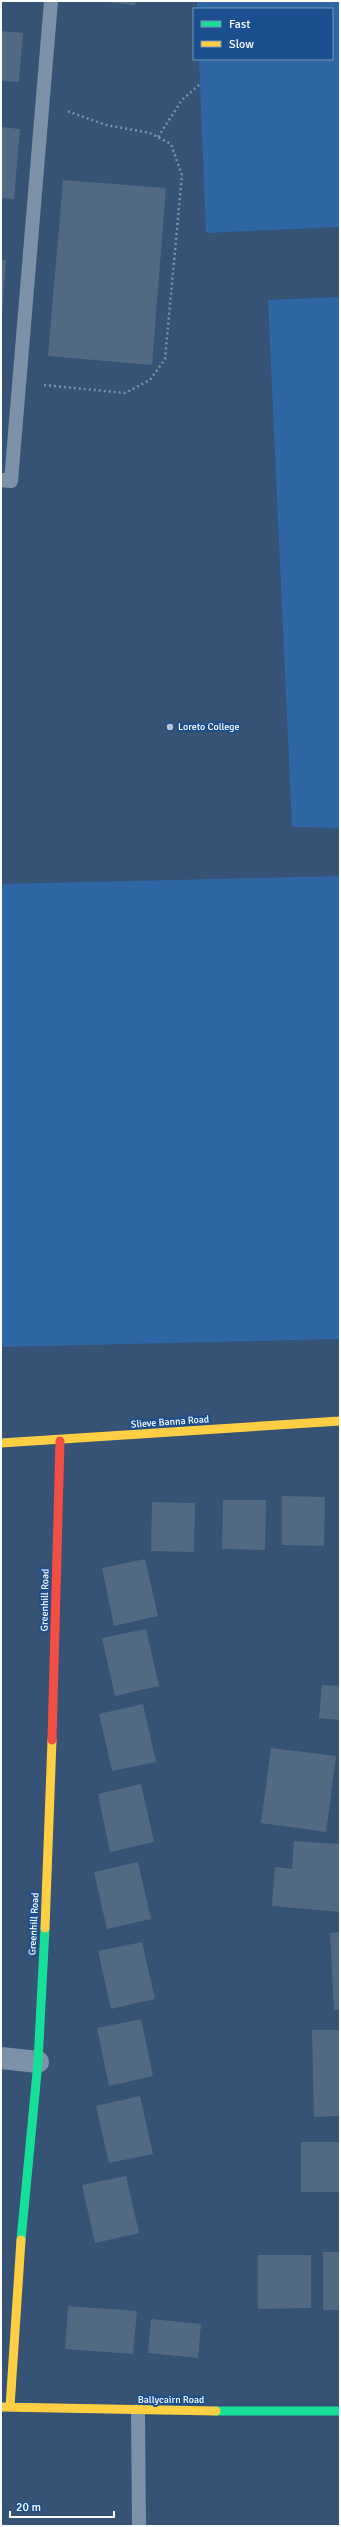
<svg xmlns="http://www.w3.org/2000/svg" width="341" height="2527" viewBox="0 0 341 2527" font-family="Signika,sans-serif">
<style>
.green{fill:#2f66a5}
.building{fill:#526984}
.lines{fill:none;stroke-linecap:round;stroke-linejoin:round}
.path{stroke:#7d92a8;stroke-width:2.5;stroke-dasharray:2 3;stroke-linecap:butt}
.lane{stroke:#7d92a8;stroke-width:14}
.street{stroke:#7d92a8;stroke-width:22}
.fast{stroke:#16e098;stroke-width:9}
.slow{stroke:#ffcf43;stroke-width:9}
.jam{stroke:#f24e42;stroke-width:9}
.poi-dot{fill:#b9c2ce;stroke:#1b4f8f;stroke-width:1.5}
.labels{text-anchor:middle;dominant-baseline:central;stroke-width:4;stroke-linejoin:round;paint-order:stroke}
.poi-label{font-size:10px;fill:#fff;stroke:#1b4f8f;text-anchor:start}
.street-label{font-size:10px;fill:#fff;stroke:#1b4f8f}
</style>
<rect width="100%" height="100%" fill="#365274"/>
<path class="green" d="M197,1H340V227L206,233L199,59H332V9H197Z
M340,297V828L292,827L268,300Z
M340,876V1339L1,1347V884Z"/>
<path class="building" d="M95,1H136L135,5Z
M1,31L23,33L19,82L1,81Z
M1,127L20,129L14,199L1,198Z
M63,180L166,188L152,365L48,356Z
M1,260H6L2,313H1Z
M282,1496L325,1497L324,1546L282,1545Z
M223,1500H266L265,1550L222,1549Z
M152,1502L195,1503L194,1552L151,1551Z
M145,1559L158,1616L114,1626L102,1568Z
M146,1629L159,1686L115,1696L102,1638Z
M322,1685L340,1686V1720L319,1718Z
M143,1704L156,1762L112,1771L99,1714Z
M271,1748L336,1756L326,1832L261,1823Z
M141,1784L154,1842L110,1852L98,1794Z
M294,1841L340,1844V1912L272,1906L275,1867L292,1869Z
M138,1862L151,1919L107,1929L94,1872Z
M340,1932V2010H334L330,1933Z
M142,1942L155,1999L111,2009L98,1951Z
M141,2019L153,2076L109,2086L97,2028Z
M312,2030H340V2116L314,2117Z
M140,2096L153,2154L109,2163L96,2106Z
M301,2142H340V2192H301Z
M126,2176L139,2233L95,2243L82,2185Z
M323,2252H340V2310H323Z
M258,2255H311V2308L258,2309Z
M68,2306L137,2311L133,2354L65,2349Z
M151,2319L201,2324L198,2358L148,2353Z"/>
<g class="lines">
<path class="path" d="M158,137L182,100L200,84
M44,385L125,393L150,380L165,359L182,175L171,144L150,133L106,125L67,111"/>
<path class="lane" d="M1,480L11,481L51,1
M138,2411L139,2526"/>
<path class="street" d="M1,2058L38,2062"/>
<path class="fast" d="M21,2240L38,2062L45,1928
M216,2411H340"/>
<path class="slow" d="M1,1443L340,1421
M45,1928L52,1740
M1,2407L216,2411
M10,2407L21,2240"/>
<path class="jam" d="M52,1740L60,1441"/>
</g>
<circle class="poi-dot" cx="170" cy="727" r="4"/>
<g class="labels">
<g class="poi-label">
<text x="178" y="727">Loreto College</text>
</g>
<g class="street-label">
<text transform="translate(170 1422) rotate(-4)">Slieve Banna Road</text>
<text transform="translate(45 1600) rotate(-89)">Greenhill Road</text>
<text transform="translate(34 1924) rotate(-87)">Greenhill Road</text>
<text x="171" y="2400">Ballycairn Road</text>
</g>
</g>
<rect width="341" height="2527" fill="none" stroke="#ffffff" stroke-width="4"/>
<rect x="193" y="8" width="140" height="52" fill="#1b4f8f" stroke="#7695bc"/>
<rect x="201" y="21" width="20" height="6" fill="#16e098" stroke="#7695bc"/>
<text x="229" y="28" font-size="12" fill="#ffffff">Fast</text>
<rect x="201" y="41" width="20" height="6" fill="#ffcf43" stroke="#7695bc"/>
<text x="229" y="48" font-size="12" fill="#ffffff">Slow</text>
<path d="M10 2511v6h104v-6" fill="none" stroke="#ffffff" stroke-width="2"/>
<text x="16" y="2511" font-size="12" fill="#ffffff" stroke="#1b4f8f" stroke-width="3" paint-order="stroke">20 m</text>
</svg>
